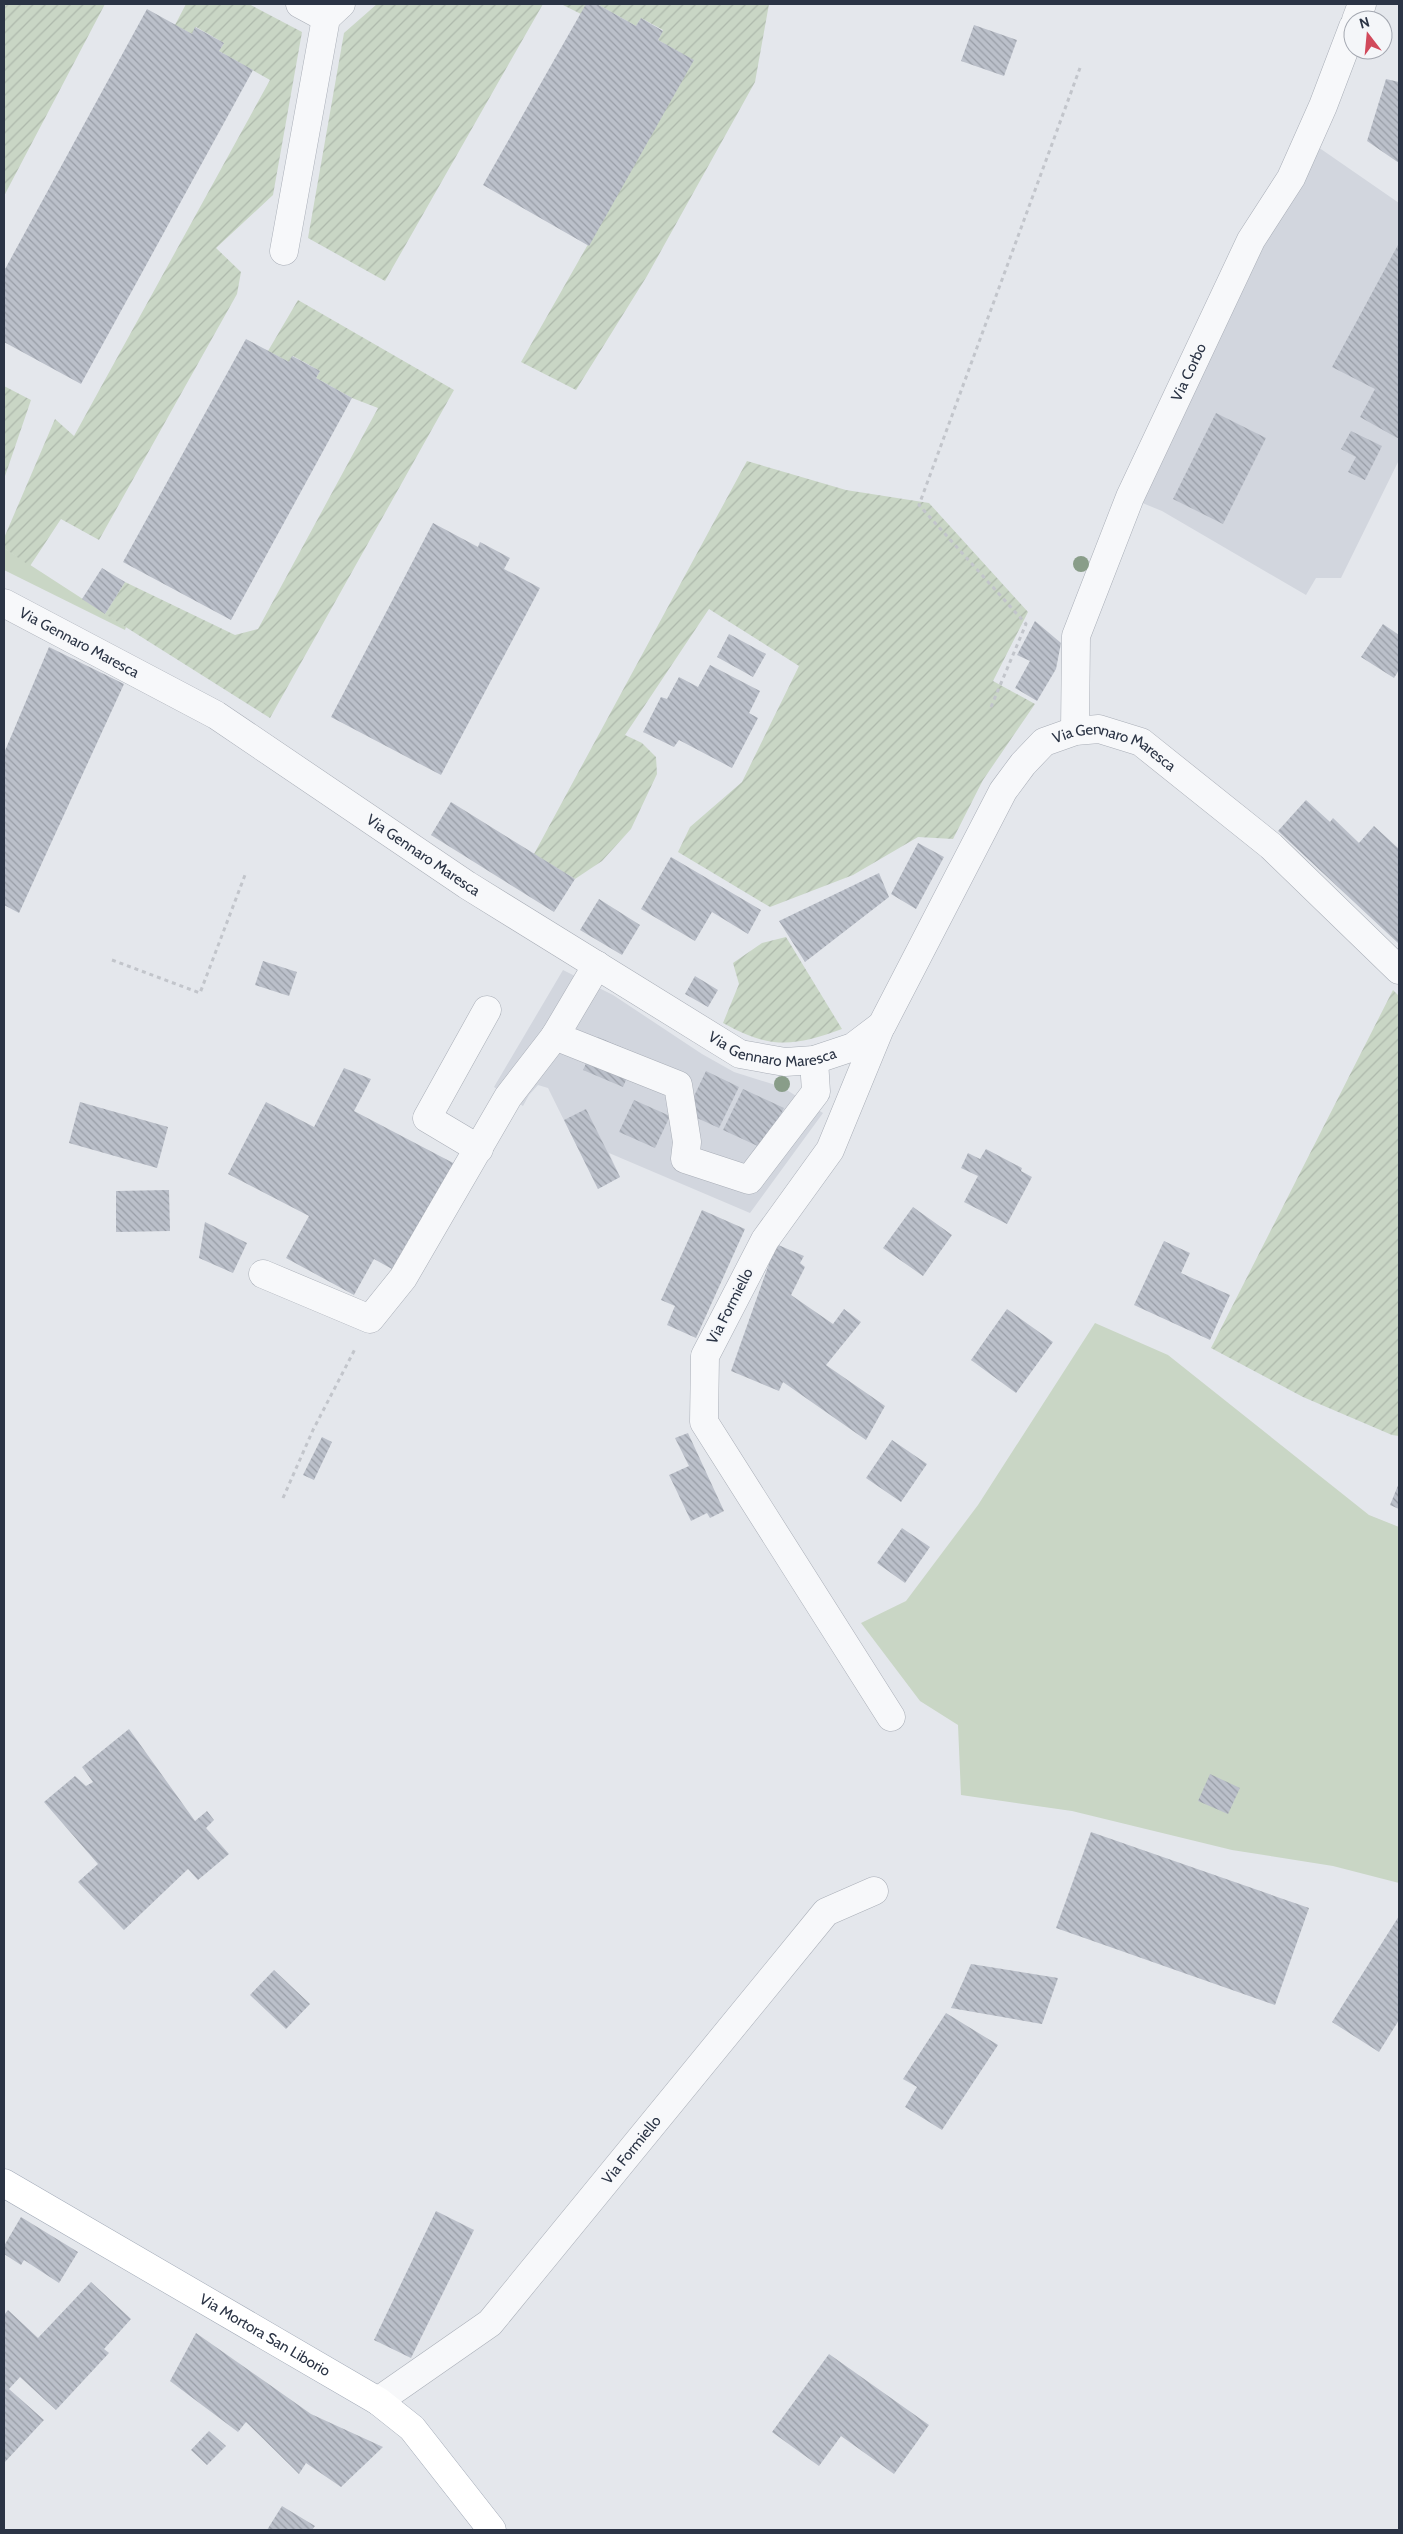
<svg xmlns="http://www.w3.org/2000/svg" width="1403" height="2534" viewBox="0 0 1403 2534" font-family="Cabin,sans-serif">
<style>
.built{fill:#d2d6de}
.grass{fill:#c9d6c5}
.garden{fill:url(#garden-furrows)}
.building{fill:url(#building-back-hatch)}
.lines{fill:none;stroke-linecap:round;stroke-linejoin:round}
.minor-casing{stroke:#a9aeb7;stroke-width:29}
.major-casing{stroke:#a3abb8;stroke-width:29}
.path{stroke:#c2c5cb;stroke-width:3;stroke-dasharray:4 4;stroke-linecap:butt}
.minor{stroke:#f7f8fa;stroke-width:28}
.major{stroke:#fff;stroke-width:28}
.tree{fill:#899d89}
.labels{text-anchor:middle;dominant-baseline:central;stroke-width:4;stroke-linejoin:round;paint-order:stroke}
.street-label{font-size:15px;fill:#2b3445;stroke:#f4f6f9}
</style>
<defs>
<pattern id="garden-furrows" width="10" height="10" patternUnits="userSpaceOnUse" patternTransform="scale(1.25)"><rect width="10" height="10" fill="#c9d6c5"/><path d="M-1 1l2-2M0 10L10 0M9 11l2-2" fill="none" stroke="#adb8ab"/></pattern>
<pattern id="building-back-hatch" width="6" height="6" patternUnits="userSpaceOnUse" patternTransform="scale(1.25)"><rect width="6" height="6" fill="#bbc0ca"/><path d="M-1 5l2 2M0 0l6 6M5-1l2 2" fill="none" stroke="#989da6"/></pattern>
</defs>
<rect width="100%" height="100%" fill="#e4e7ec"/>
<path class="built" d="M1318,147L1399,203V460L1341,578H1316L1306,595L1162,511L1140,502L1262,246Z
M563,970L613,995L702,1054L734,1072L782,1087L823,1113L750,1213L609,1153L620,1177L598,1189L548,1088L538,1085L529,1095L523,1106L494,1087Z"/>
<path class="grass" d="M4,548L126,627L125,630L4,570Z
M1095,1323L1168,1355L1369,1515L1399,1527V1883L1333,1866L1232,1850L1072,1811L961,1795L958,1725L920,1701L861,1623L906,1601L978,1505Z"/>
<path class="garden" d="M4,4H105L4,196Z
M186,4H249L302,32L273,195L216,248L241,272L237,294L99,540L61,519L30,566L4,548V538L55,419L74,436L270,80L219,51L224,43L196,27L192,34L175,25Z
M377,4H543L385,281L308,238L344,33Z
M561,4H586L581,14Z
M597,4H769L755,82L647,276L576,390L521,362L693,60L658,40L663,30L641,18L636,26Z
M298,300L454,390L270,718L105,614L125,582L235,635L258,629L378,408L352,398L316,378L320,371L293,356L289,362L268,351Z
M4,386L31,400L4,479Z
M747,461L846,490L929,503L1028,612L993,681L1035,704L983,780L953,839L918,837L853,875L770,907L678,852L690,827L742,782L799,666L709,609L625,735L642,743L656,757L657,774L631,829L602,861L575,879L534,854Z
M786,937L842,1029C793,1047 770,1049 723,1023L739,984L733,963L762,943Z
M1393,990L1399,996V1436L1392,1435L1303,1397L1211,1348Z"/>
<path class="building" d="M586,4H597L636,26L641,18L663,31L658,40L694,60L589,246L483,185Z
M147,9L192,34L195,27L224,43L219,51L253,70L81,384L4,342V271Z
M974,25L1017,40L1004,76L961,61Z
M1386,79L1399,82V163L1367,141Z
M1399,243V439L1360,417L1375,389L1332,367Z
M246,339L289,362L292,356L320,371L316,378L352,398L231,620L123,562Z
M1216,413L1266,438L1223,524L1173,499Z
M1351,431L1382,446L1365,480L1348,472L1356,457L1341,449Z
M433,523L478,547L480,542L510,558L504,569L540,588L441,775L331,717Z
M102,568L125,582L105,614L82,599Z
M1035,621L1061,643L1056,669L1037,701L1015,688L1030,661L1017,655Z
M1383,624L1399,635V670L1394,678L1361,657Z
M729,634L766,654L753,677L717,657Z
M49,647L124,684L19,913L4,905V753Z
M710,665L760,691L749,713L758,718L732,768L679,740L674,747L643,732L661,697L667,699L679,677L698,687Z
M1306,800L1330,822L1333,818L1359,843L1374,826L1399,849V944L1278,831Z
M451,802L575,879L554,912L431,835Z
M918,843L944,857L916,909L891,894Z
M671,857L761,910L748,934L712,912L695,941L641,909Z
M879,873L889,897L805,962L779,921Z
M599,899L640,925L622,955L580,930Z
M263,961L297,972L289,996L255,985Z
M695,976L718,990L708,1007L685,994Z
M598,1037L637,1054L623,1087L583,1070Z
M344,1068L371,1079L354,1111L457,1165L415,1242L409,1239L392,1269L374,1259L354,1295L286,1258L309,1216L228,1174L266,1102L314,1127Z
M706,1071L739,1087L719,1128L686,1113Z
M743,1089L784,1108L764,1149L723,1130Z
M634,1100L670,1116L655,1148L619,1132Z
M80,1102L168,1127L157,1168L69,1143Z
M586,1109L620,1177L598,1189L564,1120Z
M986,1149L1022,1168L1021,1171L1032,1177L1007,1224L964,1202L978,1176L961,1168L968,1153L980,1159Z
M169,1190L170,1231L116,1232V1191Z
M913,1207L952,1235L923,1276L883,1248Z
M702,1210L745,1229L696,1338L667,1325L675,1306L661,1300Z
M205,1222L247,1243L233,1273L199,1258Z
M1164,1241L1190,1253L1181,1273L1230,1295L1210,1340L1134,1305Z
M776,1244L804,1256L800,1263L805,1267L791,1295L833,1324L844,1309L861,1322L826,1365L885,1406L866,1440L783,1382L779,1391L731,1371Z
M1007,1309L1053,1342L1016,1393L971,1360Z
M688,1433L724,1511L710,1518L707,1513L691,1521L669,1475L689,1466L675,1438Z
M322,1437L332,1442L314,1480L303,1475Z
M892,1440L927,1464L901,1502L866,1478Z
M1399,1483V1509L1390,1505Z
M902,1528L930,1547L905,1583L877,1563Z
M129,1729L195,1821L207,1811L214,1820L206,1828L229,1854L198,1880L188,1869L124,1930L78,1882L98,1864L44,1802L75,1776L86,1786L93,1782L82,1767Z
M1210,1774L1240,1788L1228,1814L1198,1801Z
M1091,1832L1309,1908L1275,2005L1056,1928Z
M1399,1916V2020L1379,2052L1332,2022Z
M971,1964L1058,1978L1042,2024L951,2008Z
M274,1970L310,2004L286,2029L250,1995Z
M946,2013L998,2045L942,2130L905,2107L917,2087L903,2079Z
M436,2211L474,2230L411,2358L374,2340Z
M21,2217L78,2252L59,2283L24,2260L21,2265L4,2254V2246Z
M91,2282L131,2319L104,2349L109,2353L56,2410L20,2377L9,2389L44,2420L4,2463V2315L8,2310L38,2338Z
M196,2333L311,2414L383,2447L341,2487L306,2463L299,2474L246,2422L238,2432L170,2381Z
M829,2354L929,2425L894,2474L841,2436L819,2466L772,2432Z
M209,2431L226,2446L207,2465L191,2450Z
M282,2506L315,2526L312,2530H267Z"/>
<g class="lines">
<defs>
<g id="minor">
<path d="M300,4L326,18"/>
<path d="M1356,20L1362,4"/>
<path d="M284,251L326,18L341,4"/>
<path id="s1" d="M4,603L216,715L467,885L740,1054L785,1062L814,1060L853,1047L882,1025L1003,791L1023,764L1044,742L1075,731L1099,729L1141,742L1271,846L1399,970"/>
<path id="s2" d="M1075,731L1076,636L1130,497L1251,240L1291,178L1323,106L1353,27"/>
<path d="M597,965L555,1036L678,1085L687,1142L685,1159L749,1180L816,1092L814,1060"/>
<path d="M881,1026L830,1150L765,1240L705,1356L704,1422L891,1717"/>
<path d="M479,1149L427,1118L487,1010"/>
<path d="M263,1274L370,1319L403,1278L508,1097L555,1036"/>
<path id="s3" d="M378,2401L490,2323L826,1912L874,1891"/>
</g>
<g id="major">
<path id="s4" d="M4,2183L378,2401L412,2428L492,2530"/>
</g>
</defs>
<use href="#minor" class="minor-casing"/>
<use href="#major" class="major-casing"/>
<path class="path" d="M991,707L1026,624L919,505L1080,68
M112,960L200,993L245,875
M283,1498L313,1430L355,1349"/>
<use href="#minor" class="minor"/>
<use href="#major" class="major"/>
</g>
<g class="tree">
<circle cx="1081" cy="564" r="8"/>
<circle cx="782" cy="1084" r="8"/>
</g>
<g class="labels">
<g class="street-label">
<text stroke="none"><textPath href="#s2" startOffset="382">Via Corbo</textPath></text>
<text stroke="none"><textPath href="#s1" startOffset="85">Via Gennaro Maresca</textPath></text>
<text stroke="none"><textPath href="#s1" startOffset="1420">Via Gennaro Maresca</textPath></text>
<text stroke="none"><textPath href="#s1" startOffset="490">Via Gennaro Maresca</textPath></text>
<text stroke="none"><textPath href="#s1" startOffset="895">Via Gennaro Maresca</textPath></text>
<text transform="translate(730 1306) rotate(-63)">Via Formiello</text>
<text stroke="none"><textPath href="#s3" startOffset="360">Via Formiello</textPath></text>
<text stroke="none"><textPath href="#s4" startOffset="302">Via Mortora San Liborio</textPath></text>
</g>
</g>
<rect width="1403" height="2534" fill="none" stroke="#2b3445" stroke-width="10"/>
<g transform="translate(1368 35) rotate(344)"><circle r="24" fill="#f4f6f9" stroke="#a4a8b1"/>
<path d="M0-4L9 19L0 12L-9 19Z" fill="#d1495b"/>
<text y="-8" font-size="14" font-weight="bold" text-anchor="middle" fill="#2b3445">N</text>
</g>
</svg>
